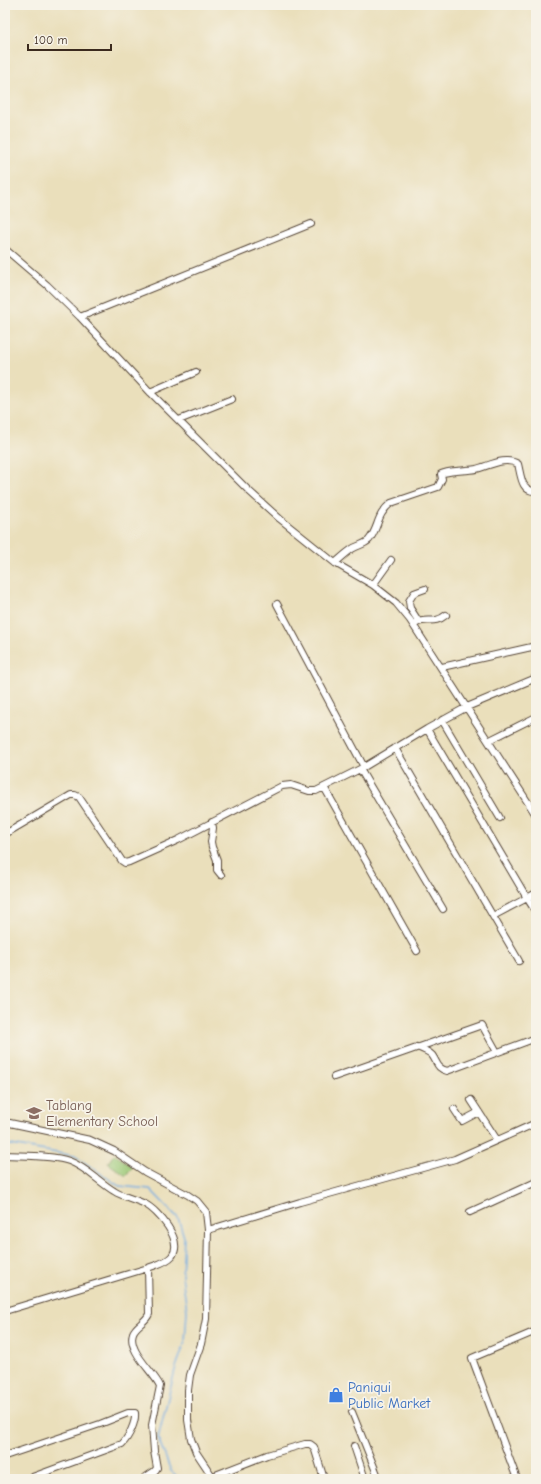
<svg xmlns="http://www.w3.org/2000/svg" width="541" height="1484" viewBox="0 0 541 1484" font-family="'Comic Neue',sans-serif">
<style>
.green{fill:#9cc977;stroke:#6c7a4a}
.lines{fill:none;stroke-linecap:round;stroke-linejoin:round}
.stream{stroke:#72ace2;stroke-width:1.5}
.minor-casing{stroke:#554536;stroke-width:8}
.minor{stroke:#fff;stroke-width:6}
.labels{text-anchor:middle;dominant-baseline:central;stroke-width:3.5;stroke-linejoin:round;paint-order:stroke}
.education-label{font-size:14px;fill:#785e54;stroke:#f7f3e8;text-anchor:start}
.shop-label{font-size:14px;fill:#366cbe;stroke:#f7f3e8;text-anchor:start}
</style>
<rect width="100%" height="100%" fill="#f7f3e8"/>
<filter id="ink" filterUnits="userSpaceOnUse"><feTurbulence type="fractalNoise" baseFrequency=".025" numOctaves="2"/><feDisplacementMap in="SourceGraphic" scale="8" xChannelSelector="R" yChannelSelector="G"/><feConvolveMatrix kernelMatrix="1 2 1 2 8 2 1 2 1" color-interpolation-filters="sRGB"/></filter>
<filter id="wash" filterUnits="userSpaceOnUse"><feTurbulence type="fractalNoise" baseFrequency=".012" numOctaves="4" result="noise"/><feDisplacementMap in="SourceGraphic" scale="16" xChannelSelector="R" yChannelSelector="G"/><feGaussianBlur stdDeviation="0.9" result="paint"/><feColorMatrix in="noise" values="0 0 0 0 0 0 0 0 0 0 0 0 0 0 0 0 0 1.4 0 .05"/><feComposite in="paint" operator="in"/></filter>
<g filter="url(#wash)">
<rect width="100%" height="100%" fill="#eadfbb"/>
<path class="green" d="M114,1154L133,1167L126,1176L108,1163Z"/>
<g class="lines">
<path class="stream" d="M5,1144L75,1156L119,1186L150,1189L178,1218L184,1237L182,1276L187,1311L185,1342L175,1370L158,1438L171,1471L180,1479"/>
</g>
</g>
<g filter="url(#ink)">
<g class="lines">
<defs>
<path id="minor" d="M5,249L47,285L80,317L150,392L249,491L280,519L335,563L373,585L396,603L410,620L536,815
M80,317L311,224
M150,392L196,372
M179,420L232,399
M335,563C341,558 346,553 352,549C358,545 364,545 369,540C379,528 376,515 391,503L438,487L442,479L441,474L444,473C454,470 465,471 476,469C489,466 505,456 518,464C521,475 521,492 536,491
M373,585L391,560
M277,604L364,767
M419,622L410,608L409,601L414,593L425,589
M417,623C426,617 434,625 446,615
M442,667L536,646
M442,720L500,818
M427,729L527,898L536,893
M488,741L536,717
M395,748L519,961
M360,769L443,909
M324,787L417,951
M212,822L213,828L211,842L212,847L217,860V870L221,875
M5,834L71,795H75L79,797L122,861L125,863L129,862L178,840L282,786L291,785L309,791H316L364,767L427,729L467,707L536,678
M493,916L527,898L536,912
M417,1047C422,1049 428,1051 432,1055C438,1063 436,1068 447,1071L536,1038
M334,1077L482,1025L497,1052
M471,1100L497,1140
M454,1109L462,1121L479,1112
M5,1122L90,1140L114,1151L145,1172L188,1195L197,1201L206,1212L208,1230L206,1319L201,1344L190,1375L188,1390V1420L191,1439L196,1452L214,1479
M5,1155C24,1156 52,1155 69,1161C86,1167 99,1182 114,1191C123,1197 135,1199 145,1204C158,1211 184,1240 172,1256C166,1263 155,1265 148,1268L5,1311
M470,1212L536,1182
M208,1230L300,1202L455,1159L536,1123
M352,1412L379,1479
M354,1446L365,1479
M5,1456L100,1424L128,1413H135C136,1422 129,1437 122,1444L27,1479
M213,1476L267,1455L305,1444H310L314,1447L324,1479
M144,1479C147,1474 154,1474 157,1468L154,1451L152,1425L160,1386C153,1371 127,1351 133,1333C136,1325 146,1322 149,1314L148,1268
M517,1479L472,1358L536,1331"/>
</defs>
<use href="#minor" class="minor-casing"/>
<use href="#minor" class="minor"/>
</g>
</g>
<defs>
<symbol id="school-bare" viewBox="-9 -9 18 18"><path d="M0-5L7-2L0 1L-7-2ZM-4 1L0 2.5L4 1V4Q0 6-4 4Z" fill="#8d6e63" stroke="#f7f3e8" stroke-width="2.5" paint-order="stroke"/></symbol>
<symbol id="shop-bare" viewBox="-9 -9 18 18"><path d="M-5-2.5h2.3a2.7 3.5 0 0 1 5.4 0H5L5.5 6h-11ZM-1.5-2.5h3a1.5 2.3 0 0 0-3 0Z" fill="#3f7fe0" stroke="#f7f3e8" stroke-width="2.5" paint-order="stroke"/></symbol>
</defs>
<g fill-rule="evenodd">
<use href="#school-bare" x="23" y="1102" width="22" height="22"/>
<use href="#shop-bare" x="325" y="1384" width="22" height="22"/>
</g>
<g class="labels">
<g class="education-label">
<text x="46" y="1105">Tablang<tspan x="46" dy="16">Elementary School</tspan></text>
</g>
<g class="shop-label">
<text x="348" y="1387">Paniqui<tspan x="348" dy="16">Public Market</tspan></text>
</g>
</g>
<rect width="541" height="1484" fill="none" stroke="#f7f3e8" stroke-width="20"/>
<path d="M28 44v6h83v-6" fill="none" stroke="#3b2a1e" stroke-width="2"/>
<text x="34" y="44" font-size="12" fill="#3b2a1e" stroke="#f7f3e8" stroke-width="3" paint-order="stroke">100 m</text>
</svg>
